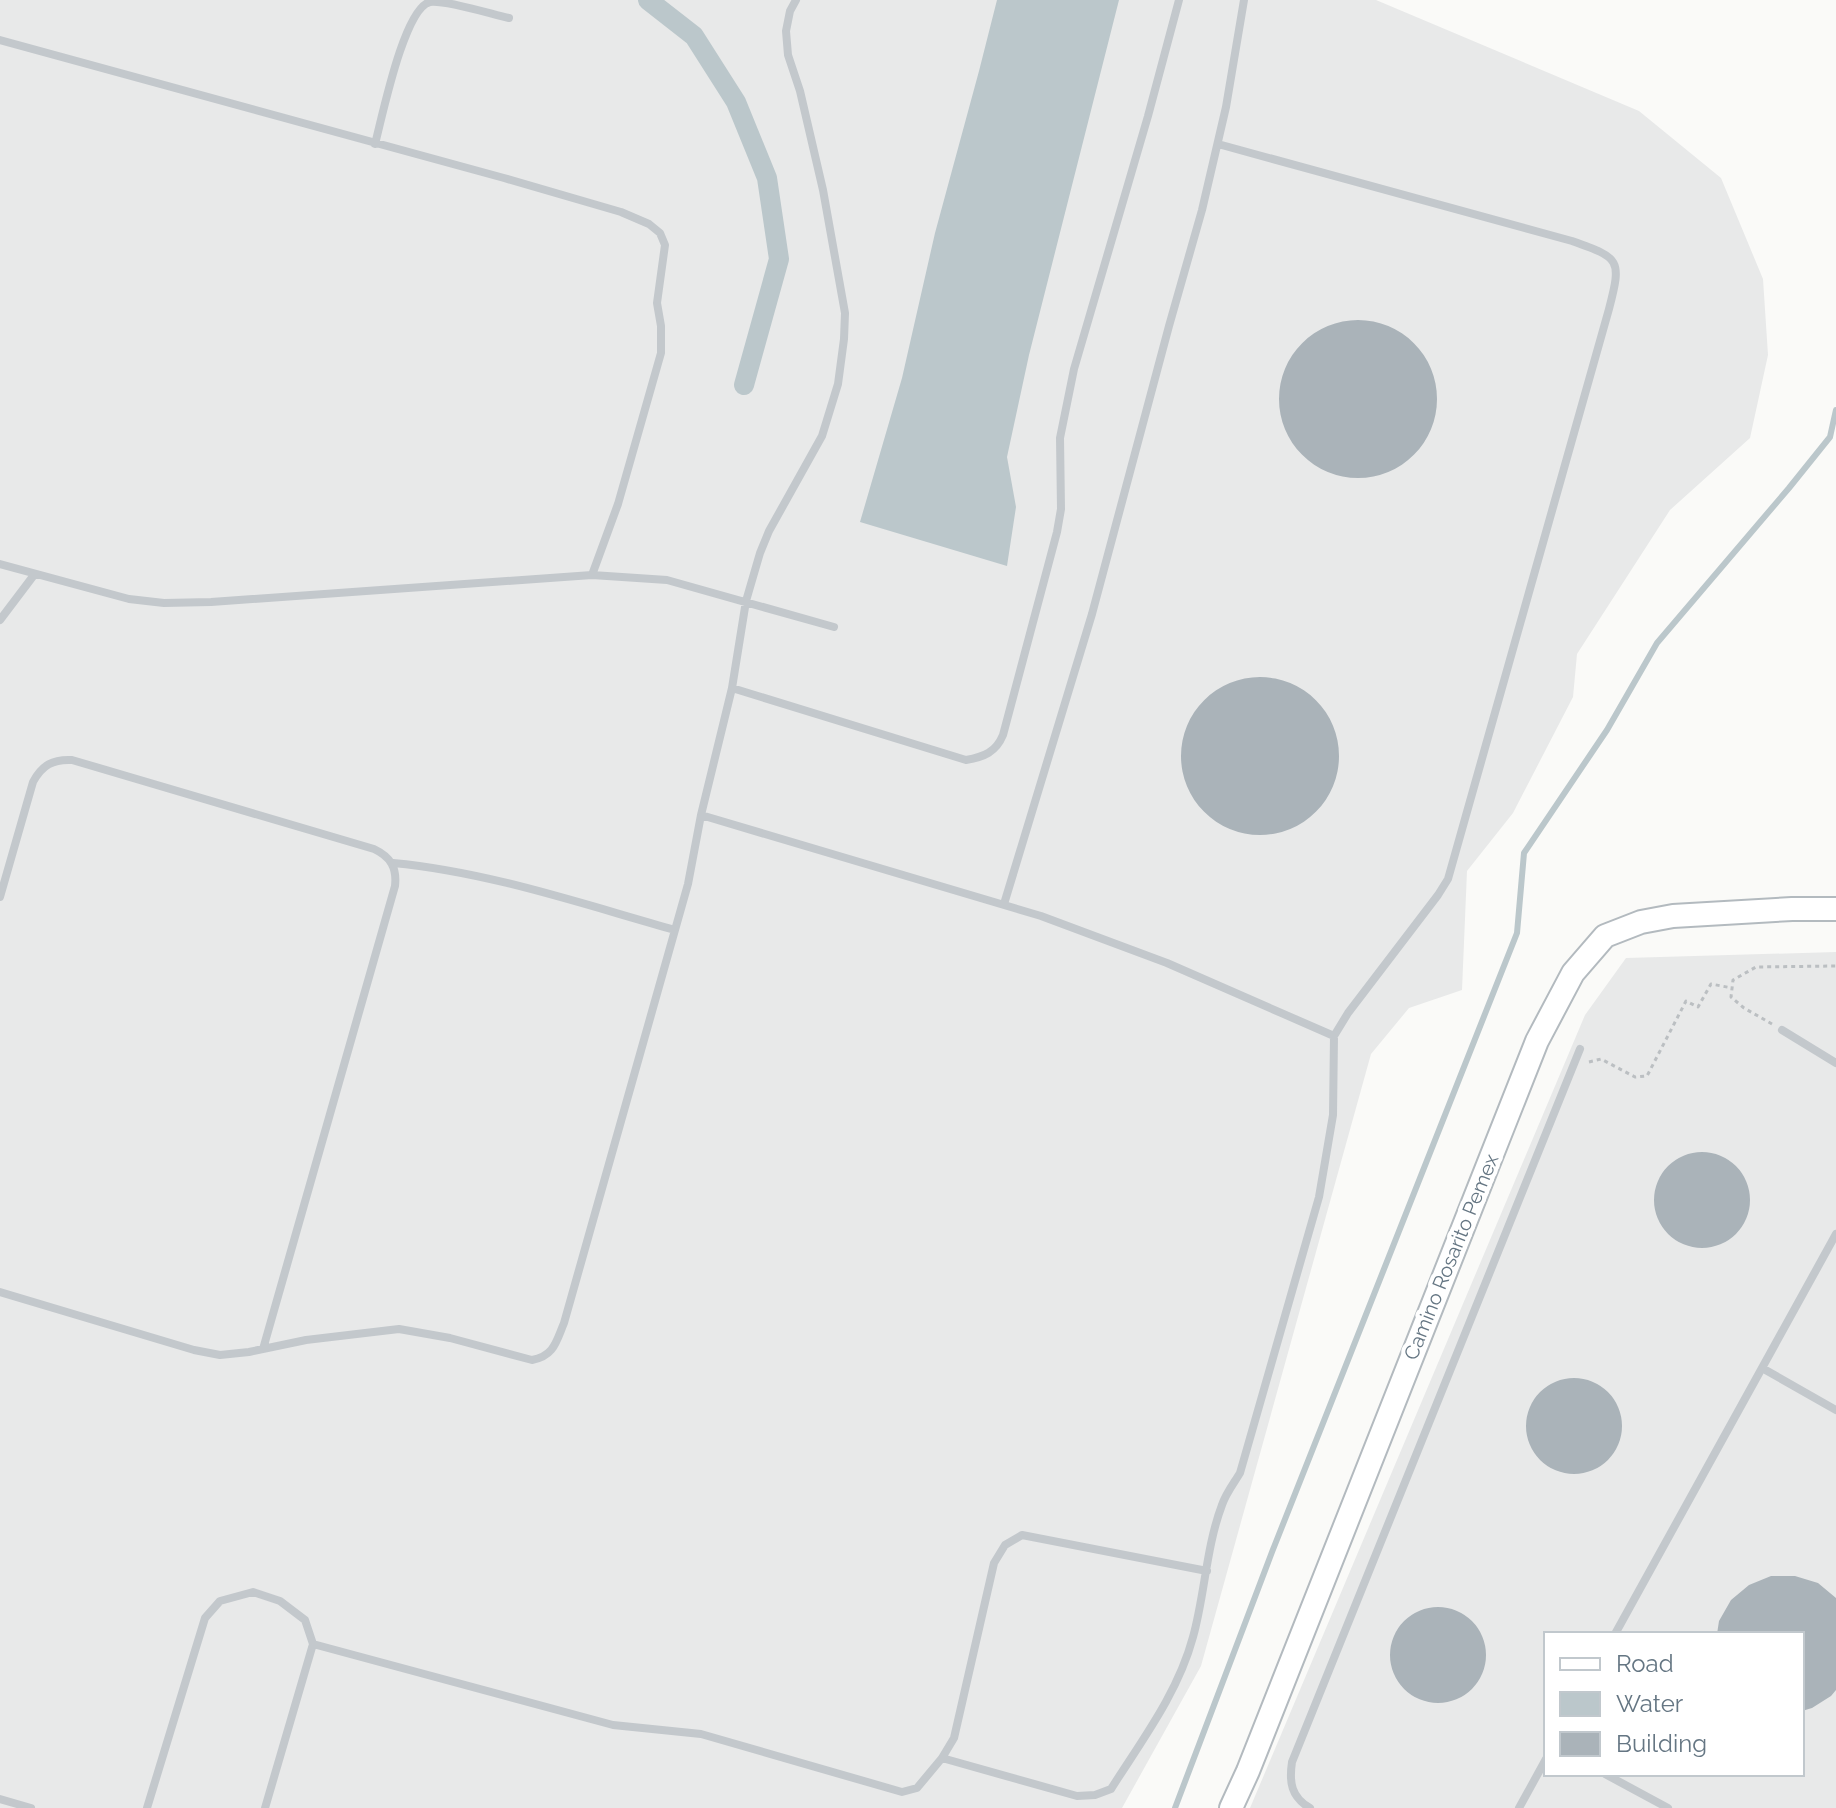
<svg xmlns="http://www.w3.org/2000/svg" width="1836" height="1808" viewBox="0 0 1836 1808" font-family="Raleway,sans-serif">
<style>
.built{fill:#e8e9e9;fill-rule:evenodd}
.water{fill:#bbc7cb}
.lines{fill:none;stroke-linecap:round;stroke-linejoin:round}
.stream{stroke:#bbc7cb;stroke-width:6}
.canal{stroke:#bbc7cb;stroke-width:20}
.building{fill:#aab3b9}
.secondary-casing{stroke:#b3babf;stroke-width:26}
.path{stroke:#bbbfc2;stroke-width:3;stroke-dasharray:4 4;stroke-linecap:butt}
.lane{stroke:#c3c8cc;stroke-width:8}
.secondary{stroke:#fff;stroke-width:22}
.labels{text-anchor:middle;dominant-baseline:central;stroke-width:8;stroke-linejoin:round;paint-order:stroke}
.street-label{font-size:20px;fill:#657683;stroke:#fff}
</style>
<rect width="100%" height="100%" fill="#fafaf8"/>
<path class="built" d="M0,0H1376L1639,111L1721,178L1763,279L1768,355L1750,438L1670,510L1577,654L1573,697L1513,813L1467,871L1462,990L1409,1008L1371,1054L1201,1666L1122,1808H0Z
M1836,952V1808H1250L1585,1015L1626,958ZM1546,1634H1802V1774H1546Z"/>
<path class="water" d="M997,0H1119L1029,355L1007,457L1016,507L1007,566L860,522L902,378L935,233L979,71Z"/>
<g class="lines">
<path class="stream" d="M1175,1808L1272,1552L1517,933L1524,853L1607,730L1657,643L1789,488L1830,437L1836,410"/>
<path class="canal" d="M648,0L694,36L736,102L767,178L779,259L744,385"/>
</g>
<path class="building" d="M1279 399a79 79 0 1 1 158 0a79 79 0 1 1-158 0Z
M1181 756a79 79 0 1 1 158 0a79 79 0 1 1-158 0Z
M1654 1200a48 48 0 1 1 96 0a48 48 0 1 1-96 0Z
M1526 1426a48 48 0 1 1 96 0a48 48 0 1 1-96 0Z
M1771,1576H1795L1818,1583L1836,1598V1690L1831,1696L1812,1708L1802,1711V1634H1717L1719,1621L1731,1600L1749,1585Z
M1390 1655a48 48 0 1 1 96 0a48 48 0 1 1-96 0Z"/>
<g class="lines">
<defs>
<path id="secondary" d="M1231,1808L1248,1771L1537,1041L1573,973L1605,936L1641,922L1673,916L1792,909H1836"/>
</defs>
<use href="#secondary" class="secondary-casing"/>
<path class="path" d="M1772,1024L1744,1008L1731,997L1733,980L1756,967L1836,966
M1589,1062L1601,1059L1635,1077L1647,1076L1686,1001L1698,1007L1711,984L1732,988"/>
<path class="lane" d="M0,40L504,178L621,212L649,224L660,233L665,245L657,303L661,326V353L618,504L592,575
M375,144C382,118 404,8 430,2C446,0 491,14 509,18
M0,564L129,599L164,603L211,602L592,575L667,580L834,627
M0,620L34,575
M732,688L966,760C984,757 996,752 1003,735L1057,532L1061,509L1060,438L1074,369L1148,116L1179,0
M701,815L1041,916L1167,963L1334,1036L1348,1013L1438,895L1448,879L1609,309C1622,259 1620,258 1572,241L1218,144
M393,863C489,872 582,904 675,930
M0,897L33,782C42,765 53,759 72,760L374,849C391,857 397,868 395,886L263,1349
M1004,904L1092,614L1169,326L1202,210L1226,107L1244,0
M1782,1030L1836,1063
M0,1292L194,1350L220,1355L249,1352L306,1340L399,1329L450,1338L532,1360C554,1356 556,1342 564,1323L688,884L701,815L732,688L746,601L760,553L769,531L822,436L838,384L844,339L845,313L823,190L800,91L788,55L786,31L790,11L796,0
M1762,1368L1836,1410
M1615,1634L1836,1234
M942,1758L1077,1796L1095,1795L1111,1789C1142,1740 1178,1693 1193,1637C1205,1594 1206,1547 1222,1505C1226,1493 1234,1483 1240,1473L1319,1197L1333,1115L1334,1036
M1605,1774L1668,1808
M0,1799L31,1808
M147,1808L205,1618L220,1601L253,1592L280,1601L305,1620L313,1644
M265,1808L313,1644L613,1725L701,1734L902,1792L917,1788L942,1758L954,1738L994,1563L1005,1545L1022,1535L1207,1571
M1310,1808C1291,1797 1289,1782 1292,1762L1580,1049
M1519,1808L1546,1759"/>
<use href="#secondary" class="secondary"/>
</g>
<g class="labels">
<g class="street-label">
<text transform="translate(1451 1257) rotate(-68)">Camino Rosarito Pemex</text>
</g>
</g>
<rect x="1544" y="1632" width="260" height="144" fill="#ffffff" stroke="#c1c8cd" stroke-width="2"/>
<rect x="1560" y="1658" width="40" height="12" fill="#ffffff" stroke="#c1c8cd" stroke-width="2"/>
<text x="1616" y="1672" font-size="24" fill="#657683">Road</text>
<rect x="1560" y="1692" width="40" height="24" fill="#bbc7cb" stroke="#c1c8cd" stroke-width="2"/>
<text x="1616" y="1712" font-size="24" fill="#657683">Water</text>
<rect x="1560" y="1732" width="40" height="24" fill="#aab3b9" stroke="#c1c8cd" stroke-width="2"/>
<text x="1616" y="1752" font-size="24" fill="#657683">Building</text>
</svg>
